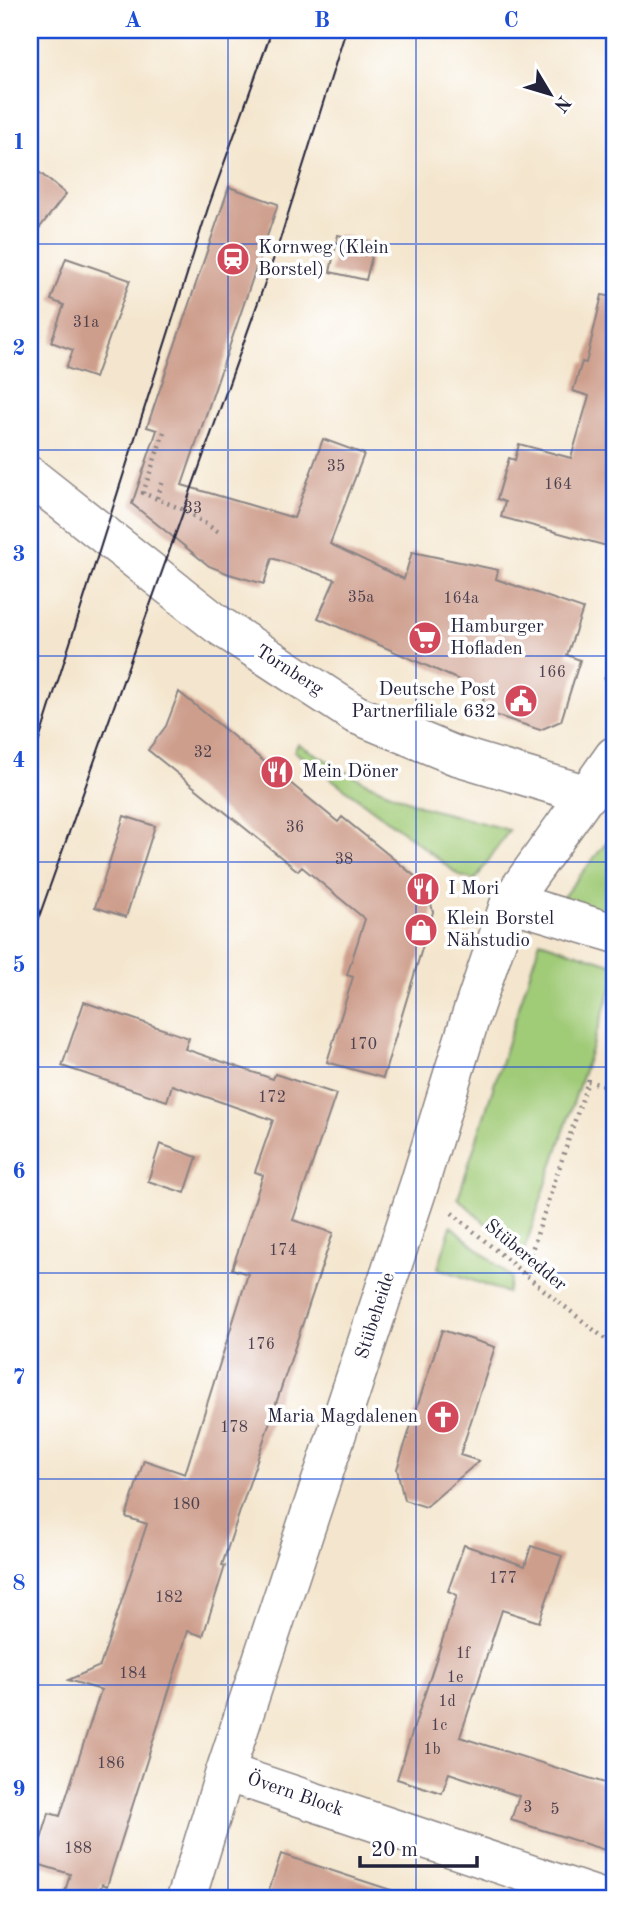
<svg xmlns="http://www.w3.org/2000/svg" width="644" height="1929" viewBox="0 0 644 1929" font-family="'Old Standard TT',serif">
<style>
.green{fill:#a0cb77;stroke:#617659;stroke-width:2}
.building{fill:#ce9e8c}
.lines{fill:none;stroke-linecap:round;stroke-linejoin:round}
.minor-casing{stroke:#8b8484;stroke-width:41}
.path{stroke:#8b8484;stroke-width:4.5;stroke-dasharray:2 5;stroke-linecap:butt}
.minor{stroke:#fff;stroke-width:38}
.tram{stroke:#22223b;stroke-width:2}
.grid{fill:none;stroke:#1d4ed8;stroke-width:2;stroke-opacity:0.55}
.labels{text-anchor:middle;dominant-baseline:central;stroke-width:7;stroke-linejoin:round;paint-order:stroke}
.number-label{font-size:16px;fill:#4d414f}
.poi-label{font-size:19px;fill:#22223b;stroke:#fff;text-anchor:start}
.street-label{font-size:19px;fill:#22223b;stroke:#fff}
.neatline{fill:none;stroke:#1d4ed8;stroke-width:2.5}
.grid-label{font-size:23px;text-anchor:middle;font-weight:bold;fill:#1d4ed8}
</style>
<rect width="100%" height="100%" fill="#fff"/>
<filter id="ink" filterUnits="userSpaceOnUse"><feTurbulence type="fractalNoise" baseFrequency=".0143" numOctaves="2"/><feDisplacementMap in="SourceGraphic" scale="14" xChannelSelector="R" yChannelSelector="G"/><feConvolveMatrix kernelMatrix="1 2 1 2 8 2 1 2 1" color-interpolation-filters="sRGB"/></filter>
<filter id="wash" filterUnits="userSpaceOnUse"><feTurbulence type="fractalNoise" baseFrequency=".00686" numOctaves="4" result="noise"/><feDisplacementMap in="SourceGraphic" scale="28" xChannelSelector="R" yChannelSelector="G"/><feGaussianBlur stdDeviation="1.57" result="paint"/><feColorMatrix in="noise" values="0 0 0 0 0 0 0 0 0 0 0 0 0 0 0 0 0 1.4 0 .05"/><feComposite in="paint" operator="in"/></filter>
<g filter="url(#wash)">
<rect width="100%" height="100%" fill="#f4e6ce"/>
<path class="green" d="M298,744L367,783L426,808L509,830L475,880L460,876L418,843L294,751Z
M614,833V920L559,902Z
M540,941L614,965V980L522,1257L458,1198Z
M451,1226L512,1278L507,1293L438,1268Z"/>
<g id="blocks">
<path class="building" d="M30,165L66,194L30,240Z
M229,187L278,204L182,485L294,518L323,439L364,454L330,544L404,579L412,552L498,570L496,579L583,609L567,655L580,660L561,721L540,730L480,710L485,695L459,680L318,618L335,579L272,558L264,584L229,574L209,566L132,504L157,430L147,427Z
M338,235L375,243L366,280L330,272Z
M66,258L130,280L95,378L66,368L73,350L51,342L64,305L51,300Z
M602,295L614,297V548L501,517L505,502L497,499L509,458L515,460L519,444L571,458L589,396L573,391L582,362L586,363Z
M179,692L338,822L342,817L427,886L433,912L383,1078L327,1062L353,977L347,975L365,919L302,867L298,871L148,750L166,726Z
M124,816L155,826L126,917L95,907Z
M84,1002L189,1038L185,1049L273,1079L275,1074L336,1094L293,1220L333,1233L222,1565L225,1566L203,1636L188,1631L107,1886L102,1884L97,1899H63L70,1874L34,1863L49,1813L60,1816L101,1690L68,1680L100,1666L147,1524L126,1517L144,1460L185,1474L248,1274L232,1269L263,1175L255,1172L273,1120L172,1085L167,1101L62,1066Z
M160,1144L197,1157L185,1193L148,1181Z
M442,1330L495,1347L460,1455L479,1461L426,1507L404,1500L397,1469Z
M464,1545L525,1566L531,1546L562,1556L539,1622L502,1610L460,1737L614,1786V1853L511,1820L519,1796L449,1773L442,1793L397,1779L457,1595L448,1591Z
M281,1854L400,1893L399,1899H266Z"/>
</g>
</g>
<g filter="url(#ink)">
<use href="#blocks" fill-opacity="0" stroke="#8b8484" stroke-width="2"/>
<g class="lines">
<defs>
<path id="minor" d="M30,476L217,624L355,714L454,755L588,795
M510,902L614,933
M225,1772L604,1899
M186,1899L225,1772L419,1185L469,1022L510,902L614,756"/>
</defs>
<use href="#minor" class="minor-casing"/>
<path class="path" d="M164,432L143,493L184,510L220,533
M157,498L163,481
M604,677L614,681
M452,1213L524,1274L614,1346
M524,1274L588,1081L614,1089"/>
<use href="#minor" class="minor"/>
<path class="tram" d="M30,769L208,208L272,30
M30,942L277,249L346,30"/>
</g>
</g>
<path class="grid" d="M228,30V1899M416,30V1899M30,244H614M30,450H614M30,656H614M30,862H614M30,1067H614M30,1273H614M30,1479H614M30,1685H614"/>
<defs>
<symbol id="station-disc" viewBox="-11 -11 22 22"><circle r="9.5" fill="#d1495b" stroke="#fff"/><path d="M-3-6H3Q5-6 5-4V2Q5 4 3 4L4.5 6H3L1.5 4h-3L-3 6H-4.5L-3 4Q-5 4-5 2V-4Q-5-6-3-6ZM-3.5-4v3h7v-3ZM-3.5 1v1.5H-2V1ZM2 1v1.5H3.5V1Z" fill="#fff"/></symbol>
<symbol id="supermarket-disc" viewBox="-11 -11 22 22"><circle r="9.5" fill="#d1495b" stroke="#fff"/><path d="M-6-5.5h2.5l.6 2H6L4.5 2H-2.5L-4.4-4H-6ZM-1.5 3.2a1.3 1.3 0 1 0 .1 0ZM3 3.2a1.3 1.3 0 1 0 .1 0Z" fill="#fff"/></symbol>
<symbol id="civic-disc" viewBox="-11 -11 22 22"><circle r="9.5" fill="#d1495b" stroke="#fff"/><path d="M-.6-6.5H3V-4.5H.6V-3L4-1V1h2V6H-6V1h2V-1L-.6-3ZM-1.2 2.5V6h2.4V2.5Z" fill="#fff"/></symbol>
<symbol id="restaurant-disc" viewBox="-11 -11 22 22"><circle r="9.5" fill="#d1495b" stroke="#fff"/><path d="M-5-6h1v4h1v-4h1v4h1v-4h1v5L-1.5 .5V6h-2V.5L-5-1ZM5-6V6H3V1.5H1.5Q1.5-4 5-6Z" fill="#fff"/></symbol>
<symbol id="shop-disc" viewBox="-11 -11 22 22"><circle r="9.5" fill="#d1495b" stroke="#fff"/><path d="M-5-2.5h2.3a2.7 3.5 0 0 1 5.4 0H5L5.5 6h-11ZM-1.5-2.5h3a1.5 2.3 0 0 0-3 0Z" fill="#fff"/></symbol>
<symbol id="church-disc" viewBox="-11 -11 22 22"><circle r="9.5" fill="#d1495b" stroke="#fff"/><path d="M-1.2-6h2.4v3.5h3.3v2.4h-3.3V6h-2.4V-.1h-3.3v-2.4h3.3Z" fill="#fff"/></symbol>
</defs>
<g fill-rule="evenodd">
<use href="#station-disc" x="214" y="240" width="38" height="38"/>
<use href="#supermarket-disc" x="406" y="619" width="38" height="38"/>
<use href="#civic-disc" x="502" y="682" width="38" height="38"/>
<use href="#restaurant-disc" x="258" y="753" width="38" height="38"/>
<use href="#restaurant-disc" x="404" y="870" width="38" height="38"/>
<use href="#shop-disc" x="402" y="911" width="38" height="38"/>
<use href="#church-disc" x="424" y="1398" width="38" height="38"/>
</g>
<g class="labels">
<g class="number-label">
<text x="86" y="323">31a</text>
<text x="336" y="467">35</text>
<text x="558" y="485">164</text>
<text x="193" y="509">33</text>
<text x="361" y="598">35a</text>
<text x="461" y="599">164a</text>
<text x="552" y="673">166</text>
<text x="203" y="753">32</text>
<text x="295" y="828">36</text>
<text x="344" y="860">38</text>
<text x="363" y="1045">170</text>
<text x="272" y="1098">172</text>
<text x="283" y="1251">174</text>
<text x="261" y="1345">176</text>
<text x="234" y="1428">178</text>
<text x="186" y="1505">180</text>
<text x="503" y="1579">177</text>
<text x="169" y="1598">182</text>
<text x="463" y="1654">1f</text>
<text x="133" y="1674">184</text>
<text x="455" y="1678">1e</text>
<text x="447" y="1702">1d</text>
<text x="439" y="1726">1c</text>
<text x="432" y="1750">1b</text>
<text x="111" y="1764">186</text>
<text x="528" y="1808">3</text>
<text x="555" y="1810">5</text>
<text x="78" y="1849">188</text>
</g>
<g class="poi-label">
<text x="258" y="248">Kornweg (Klein<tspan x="258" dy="22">Borstel)</tspan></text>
<text x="450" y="627">Hamburger<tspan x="450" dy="22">Hofladen</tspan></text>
<text x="496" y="690" text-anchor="end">Deutsche Post<tspan x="496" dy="22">Partnerfiliale 632</tspan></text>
<text x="302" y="772">Mein Döner</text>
<text x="448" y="889">I Mori</text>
<text x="446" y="919">Klein Borstel<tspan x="446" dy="22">Nähstudio</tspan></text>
<text x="418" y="1417" text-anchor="end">Maria Magdalenen</text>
</g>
<g class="street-label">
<text transform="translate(289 671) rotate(33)">Tornberg</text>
<text transform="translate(525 1256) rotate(40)">Stüberedder</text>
<text transform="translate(376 1316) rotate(-72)">Stübeheide</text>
<text transform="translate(295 1795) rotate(19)">Övern Block</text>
</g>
</g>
<rect width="644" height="1929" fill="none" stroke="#fff" stroke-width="77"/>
<g transform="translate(550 94) rotate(128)" stroke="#ffffff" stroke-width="5" paint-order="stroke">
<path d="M0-5L12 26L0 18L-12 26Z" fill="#22223b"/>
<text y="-10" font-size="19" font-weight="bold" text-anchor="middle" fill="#22223b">N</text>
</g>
<path d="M360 1856v10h117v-10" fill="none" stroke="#22223b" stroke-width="3.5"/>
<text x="371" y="1856" font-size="21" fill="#22223b" stroke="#ffffff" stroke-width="5" paint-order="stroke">20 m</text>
<rect x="38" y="38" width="568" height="1852" class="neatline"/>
<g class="grid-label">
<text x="133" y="27">A</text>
<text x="322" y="27">B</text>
<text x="511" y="27">C</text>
<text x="19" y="149">1</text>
<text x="19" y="355">2</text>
<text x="19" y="561">3</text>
<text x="19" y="767">4</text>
<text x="19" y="972">5</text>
<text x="19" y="1178">6</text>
<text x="19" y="1384">7</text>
<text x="19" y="1590">8</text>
<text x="19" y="1796">9</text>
</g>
</svg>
